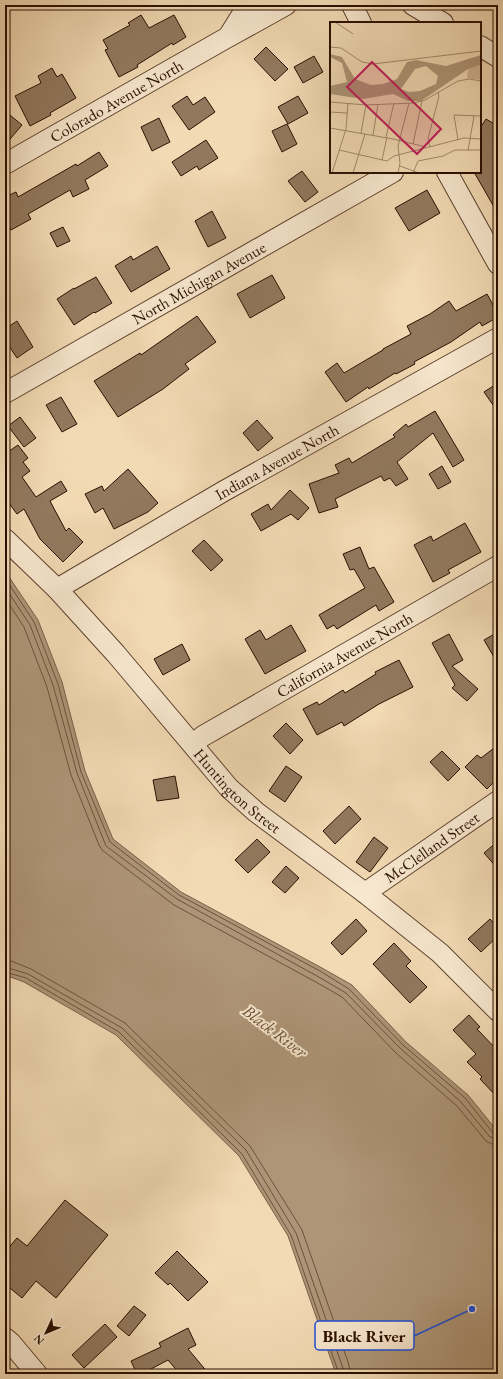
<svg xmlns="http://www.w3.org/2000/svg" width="503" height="1379" viewBox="0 0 503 1379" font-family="'EB Garamond',serif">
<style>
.water{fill:#ae9577;stroke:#7a5f48}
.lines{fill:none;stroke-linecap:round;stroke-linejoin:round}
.shore{stroke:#6c523c;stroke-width:1}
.building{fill:#92795e;stroke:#2b0f01}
.minor-casing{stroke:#5d422e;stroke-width:22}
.minor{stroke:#f7e7ce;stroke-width:20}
.labels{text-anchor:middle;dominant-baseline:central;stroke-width:4;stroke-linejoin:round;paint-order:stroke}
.street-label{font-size:16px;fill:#2b0f01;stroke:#f7e7ce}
.water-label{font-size:17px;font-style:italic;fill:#664b36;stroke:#f7e7ce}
.inset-road{fill:none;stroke:#a2896c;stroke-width:1}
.view{fill:#c2185b;fill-opacity:0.15;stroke:#c2185b;stroke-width:2}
.inset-edge{fill:none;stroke:#2b0f01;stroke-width:2}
.leader{fill:none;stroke:#1d4ed8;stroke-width:1.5}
.callout-dot{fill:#1d4ed8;stroke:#f7e7ce;stroke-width:1.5}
.callout{fill:#f7e7ce;stroke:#1d4ed8;stroke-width:1.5}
.callout-label{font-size:17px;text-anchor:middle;font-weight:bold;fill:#2b0f01}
</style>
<rect width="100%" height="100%" fill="#f2dab4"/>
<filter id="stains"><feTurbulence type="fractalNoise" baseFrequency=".005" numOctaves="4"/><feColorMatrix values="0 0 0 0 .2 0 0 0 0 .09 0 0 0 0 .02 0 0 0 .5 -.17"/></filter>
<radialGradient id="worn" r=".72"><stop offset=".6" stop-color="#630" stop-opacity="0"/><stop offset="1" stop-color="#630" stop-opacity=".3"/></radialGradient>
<path class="water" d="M5,571L38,620L62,682L85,771L113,839L181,892L322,968L352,985L406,1042L468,1095L498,1132V1374H336L288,1236L239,1156L116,1035L24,982L5,975Z"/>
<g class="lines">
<path class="shore" d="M5,578L34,622L58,684L81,772L110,842L179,895L320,971L349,989L403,1045L465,1098L493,1133L498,1134
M5,587L30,625L53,685L77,773L106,846L177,899L317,976L346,993L400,1048L461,1102L490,1137L498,1139
M5,598L24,627L47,687L71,775L99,845L102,850L174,905L314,981L342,997L396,1053L457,1106L486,1141L492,1144L498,1145
M5,961H11L31,969L125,1023L250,1146L302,1230L348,1362L351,1374
M5,967L28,974L122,1028L246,1150L296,1233L345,1374
M5,972L26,978L119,1032L242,1154L291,1235L339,1374"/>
</g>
<path class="building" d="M141,15L149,28L174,15L186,37L173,45L172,43L137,65L138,67L119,77L105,50L108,49L103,40L130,25L128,23Z
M266,47L288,69L275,81L254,59Z
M314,56L323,72L303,83L294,67Z
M52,68L57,77L62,74L76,98L50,113L51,115L30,126L15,96L41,83L38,76Z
M187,96L193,105L205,97L215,112L189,130L172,106Z
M298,96L308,113L288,124L278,107Z
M5,111L22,125L5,145Z
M159,118L170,142L152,151L141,127Z
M486,119L498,126V214L474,172H480V128Z
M287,124L297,144L282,152L272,131Z
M206,140L218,158L199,170L197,166L181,176L172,162Z
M99,152L108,166L85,180L89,189L73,197L70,190L28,214L31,219L11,230L5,220V197L16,192L18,197L76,164L77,166Z
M302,171L318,192L305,202L288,181Z
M427,190L440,213L409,231L395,208Z
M212,211L226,238L208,247L195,221Z
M63,227L70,241L57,247L50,233Z
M157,246L170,269L131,292L115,266L131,256L133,260Z
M272,275L285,298L250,318L237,294Z
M96,277L112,303L95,313L94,312L74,325L57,299L74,288V289Z
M487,294L498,314V317L482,326L480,322L451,342L414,362L415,364L396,374L395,373L369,389L368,387L346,402L325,372L337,363L344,373L383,350V349L411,334L407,326L430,314L449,301L456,311Z
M197,316L216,342L185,364L189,369L163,389L118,417L94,381L140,353L141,355Z
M17,321L33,347L17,358L5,340V329Z
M498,383V412L484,392Z
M61,397L77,424L62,432L46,405Z
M435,411L464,460L453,467L433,433L397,462L408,479L396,486L390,478L384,481L381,476L335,499L338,507L319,513L309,484L339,473L335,465L349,458L352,463L395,437L393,435L406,424L408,427Z
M20,417L36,438L24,447L8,426Z
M257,420L273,438L258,451L243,433Z
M18,445L28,458L23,462L30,471L22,477L36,497L61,481L67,491L50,501L66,531L69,528L83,542L63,562L40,539L24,509L17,514L5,498V454Z
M442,466L451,482L438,489L429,474Z
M128,469L158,503L148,512L114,529L103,508L95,513L85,494L102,486L104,491Z
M290,490L309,508L298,520L291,514L261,531L251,514L268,504L271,510Z
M465,523L481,552L448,570L450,573L433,582L414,545L431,536L433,541Z
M204,540L223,560L211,571L192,551Z
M360,547L369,569L374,567L394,602L379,611L376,605L337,629L334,625L327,629L319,615L365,588L354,569L350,570L343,554Z
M291,625L306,651L265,674L245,639L260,630L266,640Z
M498,632V664L484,640Z
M449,634L463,660L452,666L478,689L467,701L452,688L455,685L432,643Z
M182,644L190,660L163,675L154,659Z
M399,660L413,687L379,704L344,726L342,722L317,735L303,709L317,702L319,705L343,690L345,693L376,674L375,672Z
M286,723L303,740L290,754L273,736Z
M498,745V778L487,789L465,767L477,755L481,758Z
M442,751L460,769L448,781L430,762Z
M286,766L302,777L285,802L269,791Z
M175,776L179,798L157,801L153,780Z
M349,806L361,819L335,844L323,831Z
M374,837L388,848L370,872L356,862Z
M257,839L270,852L248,873L235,860Z
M498,841V869L484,853Z
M286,866L299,878L285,893L272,882Z
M356,919L367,931L342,955L331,943Z
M490,919L498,928V936L481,952L468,939Z
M394,943L411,961L406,966L427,987L410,1003L373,964Z
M469,1015L480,1027L477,1029L498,1051V1098L480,1079L482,1077L467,1062L476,1054L453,1030Z
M65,1200L108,1235L56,1298L36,1281L22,1298L5,1284V1252L17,1238L27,1246Z
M177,1251L208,1282L188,1301L170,1283L168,1285L155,1273Z
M134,1306L146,1315L129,1336L117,1326Z
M105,1324L117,1337L84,1368L72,1355Z
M188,1328L196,1345L188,1349L209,1374H180L168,1360L151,1369L153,1374H137L131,1361L161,1347L159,1343Z"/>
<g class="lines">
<defs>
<g id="minor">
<path d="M352,5L361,23"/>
<path d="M413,5L443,23"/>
<path d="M230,36L286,5"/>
<path d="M480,46L498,57"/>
<path id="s1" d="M5,164L228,37L248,5"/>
<path d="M447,172L498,264"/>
<path id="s2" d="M5,393L393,172"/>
<path id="s3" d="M5,539L57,589L116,654L229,788L256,812L365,893L440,953L498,1011"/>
<path id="s4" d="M57,589L224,491L498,338"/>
<path id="s5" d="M193,744L203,736L498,566"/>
<path id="s6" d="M365,893L498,801"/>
<path d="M5,1338L11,1343L37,1374"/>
</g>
</defs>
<use href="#minor" class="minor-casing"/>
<use href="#minor" class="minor"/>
</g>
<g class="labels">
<g class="street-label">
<text stroke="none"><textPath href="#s1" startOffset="128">Colorado Avenue North</textPath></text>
<text stroke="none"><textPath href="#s2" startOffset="223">North Michigan Avenue</textPath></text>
<text stroke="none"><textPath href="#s4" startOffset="254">Indiana Avenue North</textPath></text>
<text stroke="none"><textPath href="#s5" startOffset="176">California Avenue North</textPath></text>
<text stroke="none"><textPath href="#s3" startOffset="343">Huntington Street</textPath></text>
<text stroke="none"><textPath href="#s6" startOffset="81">McClelland Street</textPath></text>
</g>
<g class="water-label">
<text transform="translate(275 1031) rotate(37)">Black River</text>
</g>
</g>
<g transform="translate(330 22)">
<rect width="151" height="151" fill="#f2dab4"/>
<path d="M151,43V58L137,56L138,47Z" fill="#d0b796"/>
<path d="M0,32L12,35L25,57L41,63L53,62L67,57L77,40L86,38L116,44L151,33V43L138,47L91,79H78L63,72L33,77L0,72V64L17,60L12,41L0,35ZM96,44L108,54L106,62L90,69L79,70L71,67L85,47Z" fill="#ae9577" fill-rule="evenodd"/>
<path class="inset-road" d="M5,0L23,12M0,25L11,26L32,40L43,42L151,29M0,80L36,83L84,81L95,78L128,59L139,57L151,59M0,90L17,91M0,106L63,117L96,125M31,111L36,83M43,113L48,82M56,115L64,81M128,118L124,93L151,94M83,122L92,79M100,125L98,117L109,74L108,70M9,128L57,139L64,134L134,116L151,117M138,129L144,94M52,138L57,115M70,144L89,151M2,151L16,107L18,81M23,151L35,112M68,151L70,141L68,124L79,81M83,151L88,139L113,134L125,128H151"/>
<path class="view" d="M42,40L111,107L87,132L17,65Z"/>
<rect width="151" height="151" class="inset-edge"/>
</g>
<path class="leader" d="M472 1309L414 1336"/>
<circle class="callout-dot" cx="472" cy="1309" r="4"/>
<rect class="callout" x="315" y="1321" width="99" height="29" rx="4"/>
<g class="callout-label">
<text x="364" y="1342">Black River</text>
</g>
<rect width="503" height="1379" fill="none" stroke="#f2dab4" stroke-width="20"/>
<rect x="6" y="6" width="491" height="1367" fill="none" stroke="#2b0f01" stroke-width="2"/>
<rect x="10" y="10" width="483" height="1359" fill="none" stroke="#2b0f01"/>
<g transform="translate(46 1333) rotate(226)" stroke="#f7e7ce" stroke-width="3" paint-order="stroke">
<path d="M0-3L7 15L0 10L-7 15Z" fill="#2b0f01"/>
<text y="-6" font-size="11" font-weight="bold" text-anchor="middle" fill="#2b0f01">N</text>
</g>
<rect width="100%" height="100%" filter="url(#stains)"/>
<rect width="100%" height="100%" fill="url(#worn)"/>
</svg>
